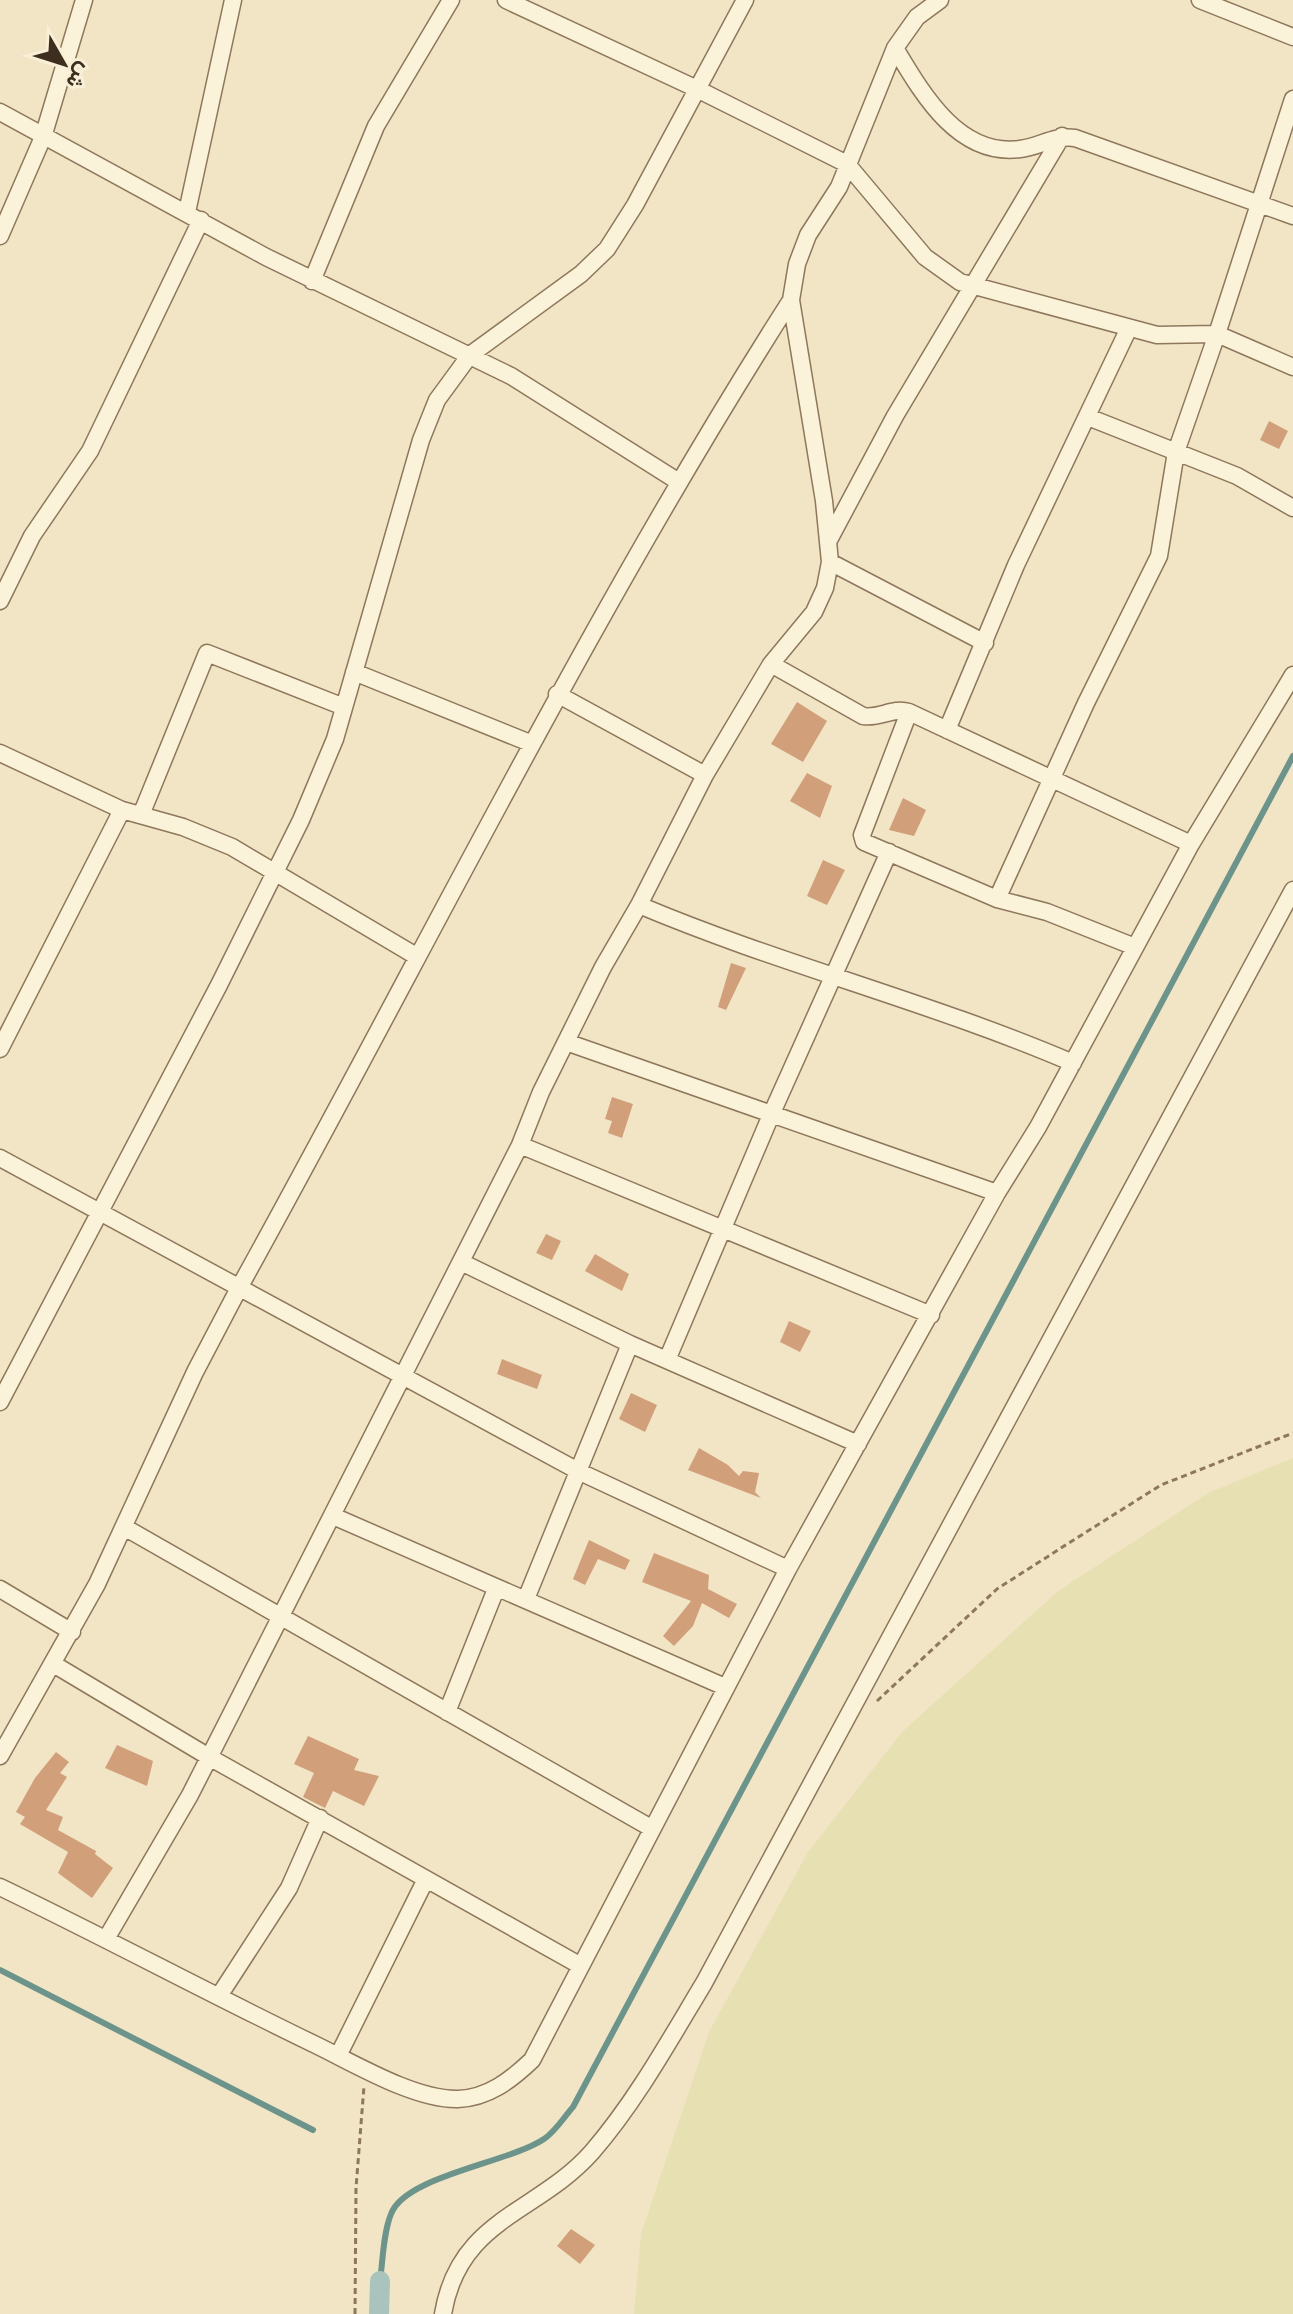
<svg xmlns="http://www.w3.org/2000/svg" width="1293" height="2314" viewBox="0 0 1293 2314" font-family="'Roboto Serif',Vazirmatn,serif">
<style>
.farmland{fill:#e7e0b3}
.lines{fill:none;stroke-linecap:round;stroke-linejoin:round}
.stream{stroke:#6d948b;stroke-width:6}
.canal{stroke:#a8c4bd;stroke-width:20}
.building{fill:#d1a07a}
.minor-casing{stroke:#8e775a;stroke-width:19}
.path{stroke:#8e775a;stroke-width:3;stroke-dasharray:6 4;stroke-linecap:butt}
.minor{stroke:#fbf2da;stroke-width:16}
</style>
<rect width="100%" height="100%" fill="#f1e5c6"/>
<path class="farmland" d="M1293,1458V2314H634L641,2234L709,2032L808,1852L903,1731L1058,1591L1208,1493Z"/>
<g class="lines">
<path class="stream" d="M0,1970L313,2130
M380,2281C383,2260 383,2234 391,2214C405,2176 508,2163 544,2139C555,2132 564,2117 573,2107L1293,756"/>
<path class="canal" d="M379,2314L380,2281"/>
</g>
<path class="building" d="M1269,421L1288,431L1279,449L1260,440Z
M797,702L827,721L803,762L771,744Z
M807,773L832,786L820,818L790,801Z
M903,798L926,810L914,836L889,830Z
M823,860L845,870L827,905L807,896Z
M731,963L746,968L726,1010L718,1007Z
M612,1097L633,1104L622,1138L608,1133L612,1121L605,1119Z
M546,1234L561,1241L552,1260L536,1253Z
M595,1254L629,1274L622,1291L585,1271Z
M789,1321L811,1331L800,1352L780,1342Z
M502,1359L542,1375L537,1389L497,1374Z
M631,1393L657,1405L645,1432L619,1419Z
M699,1448L728,1465L739,1476L743,1471L759,1473L755,1492L761,1498L688,1470Z
M589,1540L630,1560L625,1570L598,1559L585,1585L573,1579Z
M654,1553L709,1575L708,1589L737,1604L729,1618L702,1603L693,1626L674,1646L663,1636L691,1601L642,1582Z
M308,1736L359,1759L354,1770L379,1776L364,1806L333,1791L325,1808L303,1797L314,1773L294,1764Z
M117,1745L153,1761L147,1786L105,1768Z
M56,1752L69,1762L60,1773L67,1777L46,1810L63,1817L58,1830L96,1851L95,1854L113,1868L92,1898L58,1873L68,1852L20,1824L25,1817L16,1812L35,1778Z
M571,2229L595,2245L580,2264L557,2246Z"/>
<g class="lines">
<defs>
<path id="minor" d="M506,0L695,88L847,164L925,257L960,282L1157,335L1217,334L1176,452L1159,556L1086,703L997,899
M1200,0L1293,37
M895,48C922,93 958,157 1020,149C1039,147 1054,135 1075,138L1293,216
M1293,99L1217,334L1293,367
M0,112L266,257L511,376L679,482
M187,212L233,0
M0,236L43,137L84,0
M312,281L376,126L451,0
M1088,417L1237,476L1293,508
M829,540L895,416L1062,136
M830,562L985,643
M0,601L32,536L90,451L201,220
M771,664L863,716C880,719 892,707 909,712L1191,844
M354,672L530,743
M557,694L705,775
M909,712L862,835L864,842L997,899L1047,912L1135,947
M947,730L1016,565L1128,330
M0,753L122,810L183,827L232,847L416,956
M141,815L207,653L344,707
M639,905C781,965 931,1002 1073,1063
M566,1042L997,1193
M0,1049L122,810
M520,1145L931,1315
M0,1158L580,1472L788,1569
M461,1262L630,1344L858,1444
M667,1360L771,1115L889,852
M0,1402L219,985L301,820L335,739L421,440L437,400L470,355L581,274L607,249L635,205L745,0
M333,1516L725,1687
M124,1527L651,1828
M0,1589L72,1632
M526,1599L630,1344
M55,1665L209,1757L581,1966
M447,1712L496,1589
M0,1756L97,1584L195,1372L239,1288C422,958 587,619 791,300
M0,1887C106,1938 210,1994 316,2045C355,2064 415,2100 458,2099C488,2098 511,2080 532,2060L788,1569L997,1193L1038,1127L1191,844L1293,675
M106,1939L190,1795L520,1145L541,1092L603,967L639,905L705,775L771,664L814,612L825,588L830,562L824,501L791,300L797,264L808,235L839,187L895,48L917,17L940,0
M219,1996L289,1888L320,1818
M338,2056L426,1879
M443,2314C459,2218 537,2214 592,2152C636,2101 669,2041 704,1983L1293,890"/>
</defs>
<use href="#minor" class="minor-casing"/>
<path class="path" d="M877,1701L997,1589L1072,1541L1161,1485L1293,1433
M355,2314L356,2188L364,2086"/>
<use href="#minor" class="minor"/>
</g>
<g transform="translate(64 64) rotate(129)" stroke="#f8efd6" stroke-width="6" paint-order="stroke">
<path d="M0-6L14 30L0 20L-14 30Z" fill="#3d2e1f"/>
<text y="-12" font-size="22" font-weight="bold" text-anchor="middle" fill="#3d2e1f">ش</text>
</g>
</svg>
